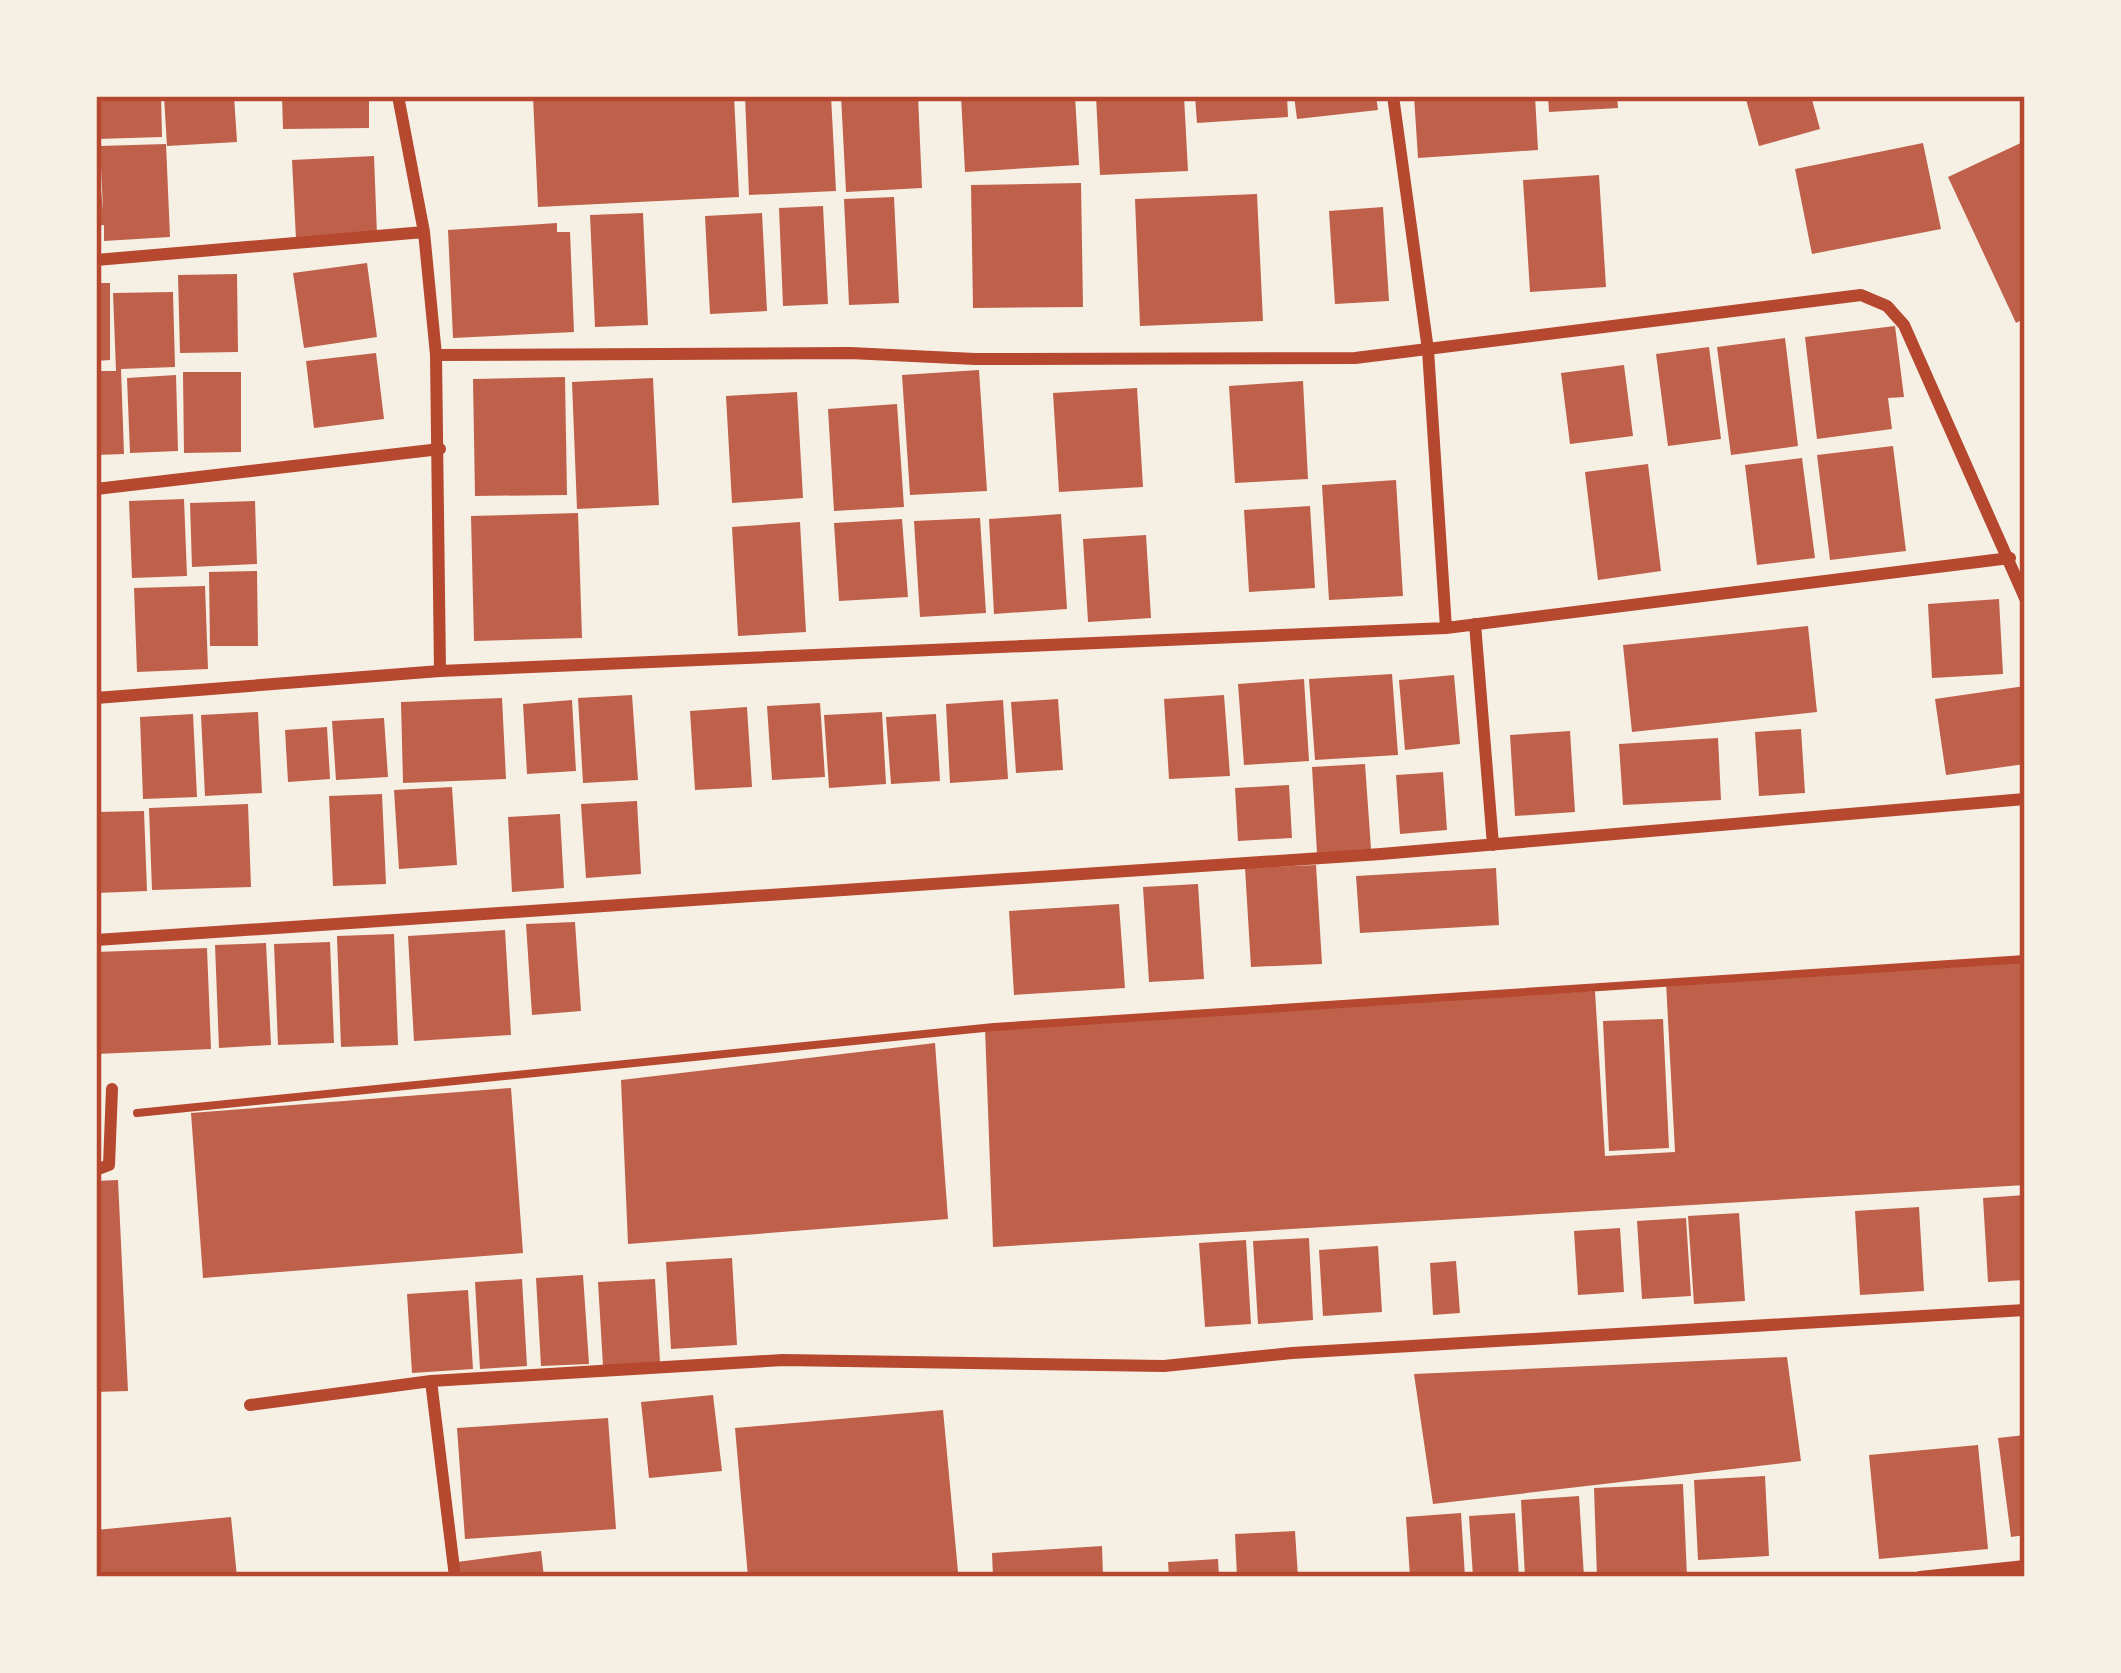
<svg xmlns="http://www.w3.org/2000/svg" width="2121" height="1673" viewBox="0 0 2121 1673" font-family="Commissioner,sans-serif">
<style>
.building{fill:#bf614a}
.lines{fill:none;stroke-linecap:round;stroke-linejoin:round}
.path{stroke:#b5482f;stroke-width:8}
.minor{stroke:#b5482f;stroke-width:12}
.neatline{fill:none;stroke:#b5482f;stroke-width:4.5}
</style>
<rect width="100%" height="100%" fill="#f6efe4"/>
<path class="building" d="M97,96H161L162,137L98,139Z
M164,96H234L237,142L167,146Z
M282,96H369V128L283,129Z
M533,96H734L739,197L538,207Z
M745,96H831L836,191L749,195Z
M841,96H918L922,188L846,192Z
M961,96H1075L1079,165L965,172Z
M1096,96H1184L1188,171L1100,175Z
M1195,96H1287L1288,117L1197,123Z
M1294,96H1376L1378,110L1297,119Z
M1414,96H1535L1538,150L1418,158Z
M1548,96H1617L1618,108L1549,112Z
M1745,96H1811L1820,129L1759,146Z
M2025,141V318L2016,323L1948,177Z
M1923,143L1941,229L1812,254L1795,169Z
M166,144L170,237L104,241V225L96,226V179H100L103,211L100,146Z
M374,156L377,235L296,239L292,160Z
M1599,175L1606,287L1530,292L1523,180Z
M1081,183L1083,307L973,308L971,185Z
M1257,194L1263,321L1140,326L1135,199Z
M894,197L899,303L849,305L844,199Z
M823,206L828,304L783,306L779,208Z
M1383,207L1389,301L1335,304L1329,211Z
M643,213L648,325L595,327L590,215Z
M762,213L767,311L710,314L705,216Z
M557,223V232H570L574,332L453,338L448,230Z
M367,263L377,337L304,348L293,273Z
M237,274L238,352L180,353L178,275Z
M96,283H110V360L96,361Z
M173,292L175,367L121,369L124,454L96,455V371H116L113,293Z
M1895,326L1904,397L1888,398L1892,429L1817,439L1805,337Z
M1785,338L1798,446L1731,455L1717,347Z
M1709,347L1721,439L1668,446L1656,354Z
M376,353L384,419L314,428L306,361Z
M1624,365L1633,436L1570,444L1561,373Z
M979,370L987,491L910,495L902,375Z
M183,372H241V452L184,453Z
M176,375L178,451L130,453L127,378Z
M565,377L567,495L475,496L473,379Z
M653,378L659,505L577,509L572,382Z
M1303,381L1308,479L1235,483L1229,386Z
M1137,388L1143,487L1059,492L1053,393Z
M797,392L803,498L732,503L726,396Z
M897,404L904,507L834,511L828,409Z
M1893,446L1906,551L1830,560L1817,455Z
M1802,458L1815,558L1757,565L1745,465Z
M1648,464L1661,571L1598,580L1585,472Z
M1396,480L1403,596L1329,600L1322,485Z
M184,499L187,576L132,578L129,501Z
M255,501L257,564L192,567L190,503Z
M1310,506L1315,588L1249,592L1244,510Z
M578,513L582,638L474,641L471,516Z
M1061,514L1067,609L994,614L989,519Z
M980,518L986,613L920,617L914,521Z
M902,519L908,597L839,601L834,523Z
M800,522L806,632L738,636L732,527Z
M1146,535L1151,618L1088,622L1083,539Z
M257,571L258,646H210L209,572Z
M205,586L208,669L137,672L134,588Z
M1999,599L2003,674L1932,678L1928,604Z
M1808,626L1817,712L1632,732L1623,645Z
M1392,674L1398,755L1315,760L1309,679Z
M1454,675L1460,744L1405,750L1399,680Z
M1304,679L1309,761L1244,765L1238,684Z
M2025,686V764L1946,775L1935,699Z
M632,695L638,780L583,783L578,698Z
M1224,695L1230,776L1169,779L1164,699Z
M502,698L506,779L403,783L401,702Z
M1058,699L1063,770L1016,773L1011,702Z
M572,700L576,771L527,774L523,704Z
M1003,700L1008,779L950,783L946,704Z
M820,703L825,777L772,780L767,706Z
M747,707L752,787L695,790L690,711Z
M258,712L262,793L205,796L201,715Z
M882,712L886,784L829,788L824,715Z
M193,714L197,797L143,799L140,717Z
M936,714L940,781L891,784L886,717Z
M384,718L388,777L336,780L332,721Z
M327,727L330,779L288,782L285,730Z
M1801,729L1805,793L1759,796L1755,732Z
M1570,731L1575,812L1515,816L1510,735Z
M1718,738L1721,800L1623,805L1619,744Z
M1365,764L1371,849L1317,853L1312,767Z
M1443,772L1447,830L1400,834L1396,775Z
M1289,785L1292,838L1238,841L1235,788Z
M452,787L457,865L399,869L394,790Z
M382,794L386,884L333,886L329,796Z
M637,801L641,874L586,878L581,804Z
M248,804L251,887L152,890L149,808Z
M144,811L147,891L96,893V812Z
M560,814L564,888L512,892L508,817Z
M1316,865L1322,964L1251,967L1245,868Z
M1496,868L1499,925L1360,933L1356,876Z
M1198,884L1204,979L1149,982L1143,887Z
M1119,904L1125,988L1014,995L1009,911Z
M575,922L581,1011L532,1015L526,924Z
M505,930L511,1035L414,1041L408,936Z
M394,934L398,1045L341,1047L337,936Z
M330,942L334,1043L278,1045L274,944Z
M266,943L271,1045L219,1048L215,945Z
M207,948L211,1049L96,1054V952Z
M2025,960V1185L993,1247L985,1028L1595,991L1605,1156L1675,1152L1666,982Z
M1663,1019L1669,1148L1609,1151L1603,1021Z
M935,1043L948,1219L628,1244L621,1080Z
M511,1088L523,1253L203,1278L191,1113Z
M118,1180L128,1391L96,1392V1181Z
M2025,1195V1280L1988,1282L1983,1198Z
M1919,1207L1924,1291L1860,1295L1855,1211Z
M1739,1213L1745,1301L1694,1304L1688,1216Z
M1686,1218L1691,1296L1642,1299L1637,1221Z
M1620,1228L1624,1292L1578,1295L1574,1231Z
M1309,1238L1313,1320L1258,1324L1253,1241Z
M1246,1240L1251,1324L1205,1327L1199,1243Z
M1378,1246L1382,1312L1323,1316L1319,1250Z
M732,1258L737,1345L671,1349L666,1262Z
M1456,1261L1460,1313L1433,1315L1430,1263Z
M583,1275L589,1364L541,1366L536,1278Z
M522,1279L527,1366L480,1369L475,1282Z
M655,1279L660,1362L603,1366L598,1282Z
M468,1290L473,1369L412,1373L407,1294Z
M1787,1357L1801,1461L1433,1504L1414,1374Z
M713,1395L722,1471L649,1478L641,1402Z
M943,1410L958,1572L896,1577H748L735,1428Z
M608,1418L616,1529L465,1539L457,1428Z
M2025,1435V1535L2011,1537L1998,1438Z
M1978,1445L1988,1549L1879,1559L1869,1455Z
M1765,1476L1769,1556L1698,1560L1694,1480Z
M1683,1484L1687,1577H1597L1594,1488Z
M1579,1496L1584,1577H1525L1521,1500Z
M1461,1513L1465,1577H1410L1406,1517Z
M1515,1513L1519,1577H1473L1469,1516Z
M231,1517L237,1577H96V1530Z
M1295,1531L1298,1577H1237L1235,1534Z
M1102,1546L1103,1577H993L992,1553Z
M541,1551L544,1577H458L457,1562Z
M1218,1559L1219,1577H1169L1168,1562Z"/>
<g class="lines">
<path class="path" d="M137,1113L994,1027L2025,959"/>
<path class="minor" d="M398,96L424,232L436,355L440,671
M1393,96L1428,350L1446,628
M96,260L424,232
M436,355L850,353L975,359L1355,358L1861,295L1887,306L1904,325L2025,598
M96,489L440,449
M1475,624L1493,845
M96,698L440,671L1446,628L2010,558
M96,940L1381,854L2025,799
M96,1170L109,1165L112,1089
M431,1381L455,1577
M250,1405L431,1381L783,1360L1164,1366L1292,1353L2025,1310
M1920,1577L2025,1566"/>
</g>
<rect width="2121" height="1673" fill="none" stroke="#f6efe4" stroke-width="198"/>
<rect x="99" y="99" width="1923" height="1475" class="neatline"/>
</svg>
